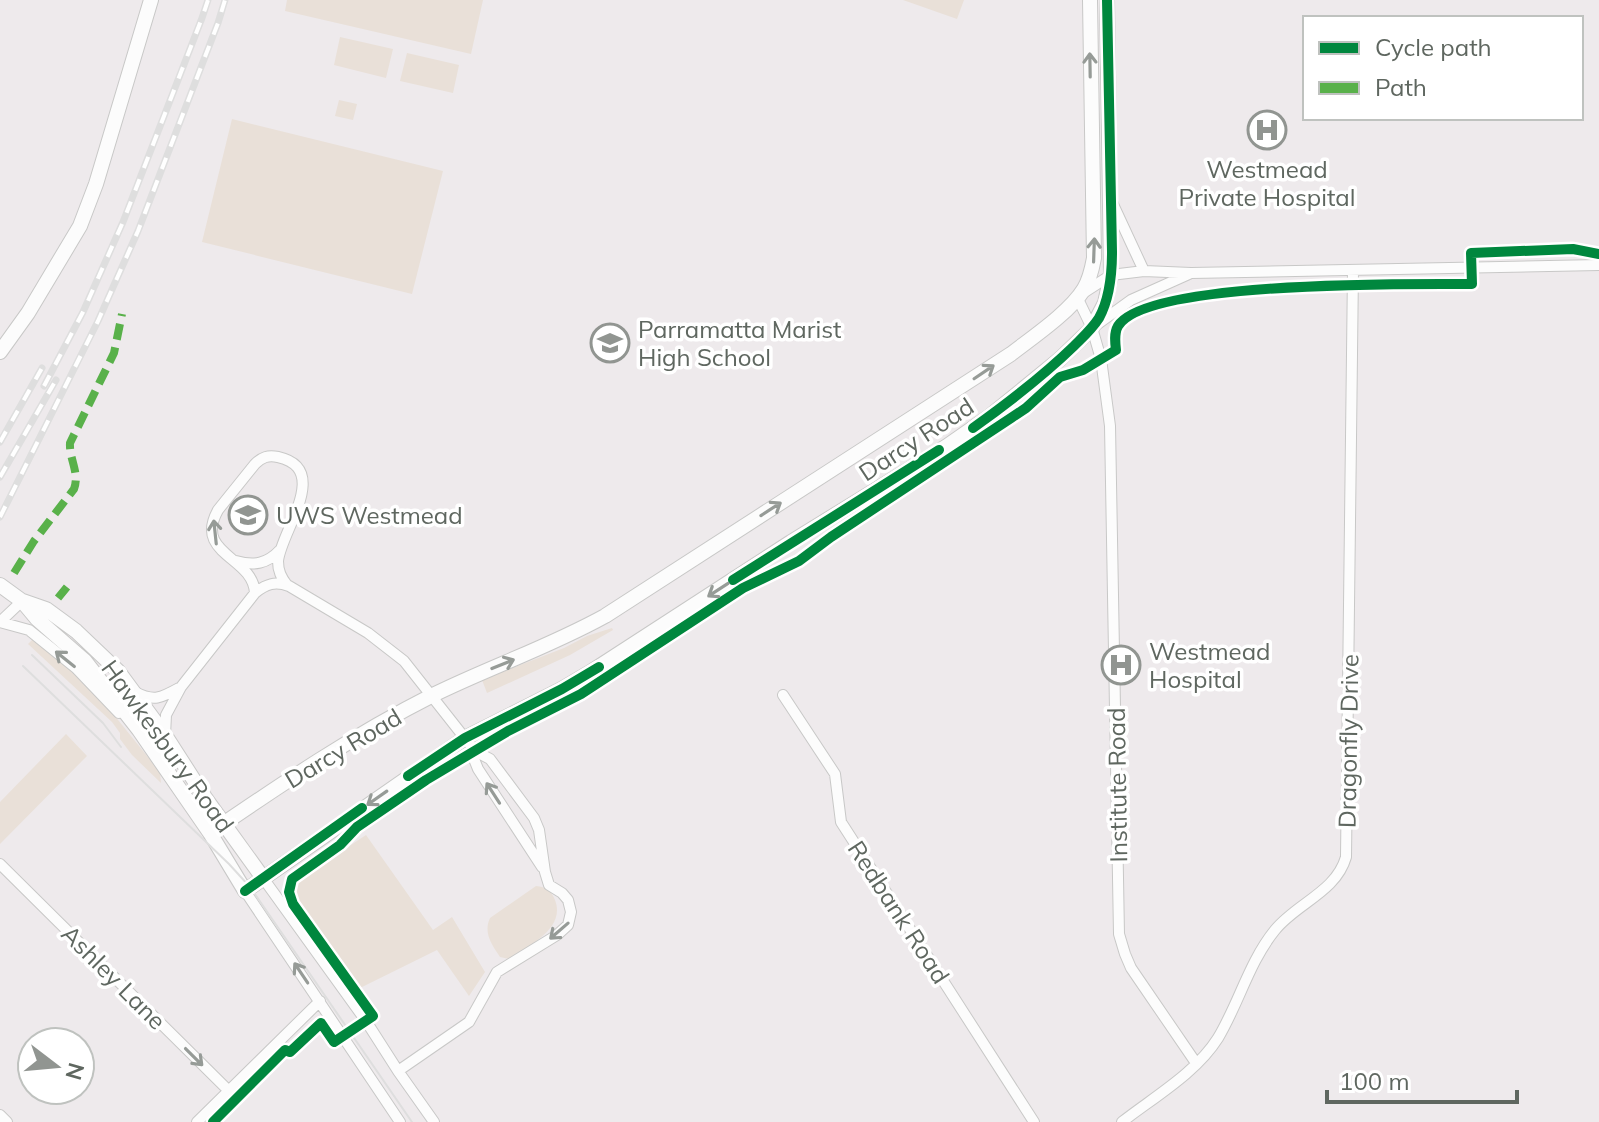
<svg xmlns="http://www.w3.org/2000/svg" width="1599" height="1122" viewBox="0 0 1599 1122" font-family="Mulish,sans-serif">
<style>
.green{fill:#e9e0d8}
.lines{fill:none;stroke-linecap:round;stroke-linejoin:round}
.minor-casing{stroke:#c8c8c7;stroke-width:12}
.tertiary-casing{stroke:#c8c8c7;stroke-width:16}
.minor{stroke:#fcfcfc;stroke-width:10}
.tertiary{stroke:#fcfcfc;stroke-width:14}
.tram{stroke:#dedede;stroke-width:2}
.rail-casing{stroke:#dedede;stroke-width:7}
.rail{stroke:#fff;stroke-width:4;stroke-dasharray:12;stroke-linecap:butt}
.quiet{stroke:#59b14a;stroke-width:8;stroke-dasharray:16 8;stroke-linecap:butt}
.cycleway-casing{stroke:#fff;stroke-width:15}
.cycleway{stroke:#00873e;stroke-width:10}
.oneway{stroke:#969b97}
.labels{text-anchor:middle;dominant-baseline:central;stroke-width:7;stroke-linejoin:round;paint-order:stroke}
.poi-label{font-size:24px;fill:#5f6760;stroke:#fff;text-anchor:start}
.street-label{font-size:24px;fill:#5f6760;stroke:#fff}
</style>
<rect width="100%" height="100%" fill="#eeeaec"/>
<path class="green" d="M287,0H483L471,54L285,11Z
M903,0H964L957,19Z
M340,37L393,49L386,78L334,65Z
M407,53L459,65L453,93L400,81Z
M339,100L357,104L353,120L335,116Z
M232,119L443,171L412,294L202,242Z
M612,628L613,630L570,655L487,693L482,680L564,648L587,636Z
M36,636L102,700L160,772L161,783L132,755L120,739V733L112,722L28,644Z
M66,734L87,756L0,844V802Z
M366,835L433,930L452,917L485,972L469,996L437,950L358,989L298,904L294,891L298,880Z
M536,886C546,887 551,890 555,900C566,929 529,945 509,959L500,957C492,945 483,933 490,918Z"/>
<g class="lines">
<defs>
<path id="minor" d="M1112,202L1144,271
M1095,326L1131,300L1189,274
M236,561C254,566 267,564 280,550
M255,593C253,556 193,555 218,510L255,464C262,457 268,455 278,457C332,469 281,531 278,561C278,571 281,577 287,585
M0,622L29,630L76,668L119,713
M0,622L22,601
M135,692C154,702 161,698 179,688
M783,695L835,774L841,822L1034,1122
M165,735L166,715L181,687L255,593C266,584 275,581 289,586L368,633L404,661L475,751L490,759L534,818L539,830L545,872L549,885L562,893L568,900L571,912L568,925L557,935L497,972L469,1022L398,1071
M475,751L474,759L478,769L542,867
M0,864L228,1090
M263,878L366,1021L398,1071L434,1122
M245,891L400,1122
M1196,1063L1131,968L1125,954L1119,934L1110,426L1101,359L1092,328L1077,297L1111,275L1144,271L1191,273L1599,265
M0,1115L7,1122
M197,1122L320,1001
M1122,1122C1154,1097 1196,1073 1218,1038C1239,1003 1249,962 1275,930C1297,903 1336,892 1346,857L1353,270"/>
<path id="tertiary" d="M0,352L28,313L80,226L96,184L151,0
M0,585L22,601L37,619L85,661L139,730L210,833L245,891L465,738L562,689L589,673L791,542L947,446L990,416L1060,359L1092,328L1105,303L1111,275L1107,0
M23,601L46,609L76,631L118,671L165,735L206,799L263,878
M210,833C283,783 354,735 433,695C490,667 549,647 605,616L1011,354C1033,337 1070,312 1084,289C1090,279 1092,269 1094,258L1090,0"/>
</defs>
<use href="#minor" class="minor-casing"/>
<use href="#tertiary" class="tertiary-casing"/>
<use href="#minor" class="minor"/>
<use href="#tertiary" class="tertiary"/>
<path class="tram" d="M32,655L103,723L121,747
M23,666L229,864L250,887L412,1122"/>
<defs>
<path id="rail" d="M44,386L83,312L123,222L202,18L208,0
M0,442L42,368
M0,477L56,380
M0,517L98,321L138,231L218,23L225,0"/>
</defs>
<use href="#rail" class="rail-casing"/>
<use href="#rail" class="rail"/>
<path class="quiet" d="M14,573L34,541L74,489C80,473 69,459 70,443L114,353L122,314
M58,598L67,587"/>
<defs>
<path id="cycleway" d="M973,428C1008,403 1043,376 1074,346C1083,337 1092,329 1099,318C1110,298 1112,274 1112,252L1107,0
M733,580L939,450
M408,776L465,738L562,689L599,667
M245,891L362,808
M213,1122L285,1050L290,1052L321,1023L334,1042L373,1016L293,904L289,892L292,879L340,845L357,827L426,780L508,731L581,694L743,588L799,561L831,537L1011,418L1026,408L1060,377L1083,370L1116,350C1115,342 1114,333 1118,326C1147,280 1414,284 1472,284L1471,253L1573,249L1599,254"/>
</defs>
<use href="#cycleway" class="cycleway-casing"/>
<use href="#cycleway" class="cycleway"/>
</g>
<defs><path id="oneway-shaft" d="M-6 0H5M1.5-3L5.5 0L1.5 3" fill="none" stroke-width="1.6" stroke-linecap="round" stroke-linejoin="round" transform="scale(2)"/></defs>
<g class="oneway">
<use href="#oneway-shaft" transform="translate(1090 65) rotate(-91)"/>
<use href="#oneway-shaft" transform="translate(1094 250) rotate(-88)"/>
<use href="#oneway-shaft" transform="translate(984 372) rotate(-34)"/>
<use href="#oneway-shaft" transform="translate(771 509) rotate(-33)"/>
<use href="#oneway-shaft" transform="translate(215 532) rotate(-96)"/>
<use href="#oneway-shaft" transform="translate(718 590) rotate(147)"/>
<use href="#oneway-shaft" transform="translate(65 659) rotate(-141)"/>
<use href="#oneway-shaft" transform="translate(503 664) rotate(-22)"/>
<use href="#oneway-shaft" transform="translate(493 793) rotate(-123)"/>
<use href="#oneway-shaft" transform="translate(377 798) rotate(145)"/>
<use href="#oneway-shaft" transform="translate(559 931) rotate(139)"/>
<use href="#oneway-shaft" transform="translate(301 973) rotate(-124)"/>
<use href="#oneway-shaft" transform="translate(194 1057) rotate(45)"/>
</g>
<defs>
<symbol id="hospital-ring" viewBox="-11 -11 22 22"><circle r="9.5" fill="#fff" stroke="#919591" stroke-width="1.5"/><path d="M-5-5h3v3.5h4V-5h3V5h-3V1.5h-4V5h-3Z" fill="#919591"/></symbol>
<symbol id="school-ring" viewBox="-11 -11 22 22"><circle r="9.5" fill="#fff" stroke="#919591" stroke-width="1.5"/><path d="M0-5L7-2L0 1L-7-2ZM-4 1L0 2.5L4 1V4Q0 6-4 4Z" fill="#919591"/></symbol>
<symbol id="university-ring" viewBox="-11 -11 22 22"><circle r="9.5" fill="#fff" stroke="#919591" stroke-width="1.5"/><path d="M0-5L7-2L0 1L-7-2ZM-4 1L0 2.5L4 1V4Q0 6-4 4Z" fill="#919591"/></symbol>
</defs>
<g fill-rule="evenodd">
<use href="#hospital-ring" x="1245" y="108" width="44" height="44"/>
<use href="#school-ring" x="588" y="321" width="44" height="44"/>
<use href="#university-ring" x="226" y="493" width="44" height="44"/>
<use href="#hospital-ring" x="1099" y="643" width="44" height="44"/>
</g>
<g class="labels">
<g class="poi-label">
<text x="1267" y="169" text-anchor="middle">Westmead<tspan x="1267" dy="28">Private Hospital</tspan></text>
<text x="638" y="329">Parramatta Marist<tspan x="638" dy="28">High School</tspan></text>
<text x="276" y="515">UWS Westmead</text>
<text x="1149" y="651">Westmead<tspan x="1149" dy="28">Hospital</tspan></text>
</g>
<g class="street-label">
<text transform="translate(916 439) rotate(-33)">Darcy Road</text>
<text transform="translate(1348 741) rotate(-89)">Dragonfly Drive</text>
<text transform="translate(168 746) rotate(54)">Hawkesbury Road</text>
<text transform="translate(343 748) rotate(-31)">Darcy Road</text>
<text transform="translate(1117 785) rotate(-91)">Institute Road</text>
<text transform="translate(899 912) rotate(57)">Redbank Road</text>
<text transform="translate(114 977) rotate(45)">Ashley Lane</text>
</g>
</g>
<rect x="1303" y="16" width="280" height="104" fill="#ffffff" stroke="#bfc2bf" stroke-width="2"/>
<rect x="1319" y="42" width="40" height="12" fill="#00873e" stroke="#bfc2bf" stroke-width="2"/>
<text x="1375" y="56" font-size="24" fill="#5f6760">Cycle path</text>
<rect x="1319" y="82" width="40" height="12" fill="#59b14a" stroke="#bfc2bf" stroke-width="2"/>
<text x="1375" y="96" font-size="24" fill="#5f6760">Path</text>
<g transform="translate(56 1066) rotate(106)"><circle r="38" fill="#ffffff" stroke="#bfc2bf" stroke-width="2"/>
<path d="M0-6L14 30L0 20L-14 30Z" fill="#919591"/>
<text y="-12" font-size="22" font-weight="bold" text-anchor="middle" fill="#5f6760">N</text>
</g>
<path d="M1327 1090v12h190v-12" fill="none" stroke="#5f6760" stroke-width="4"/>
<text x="1339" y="1090" font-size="24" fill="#5f6760" stroke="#ffffff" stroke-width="6" paint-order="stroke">100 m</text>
</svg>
